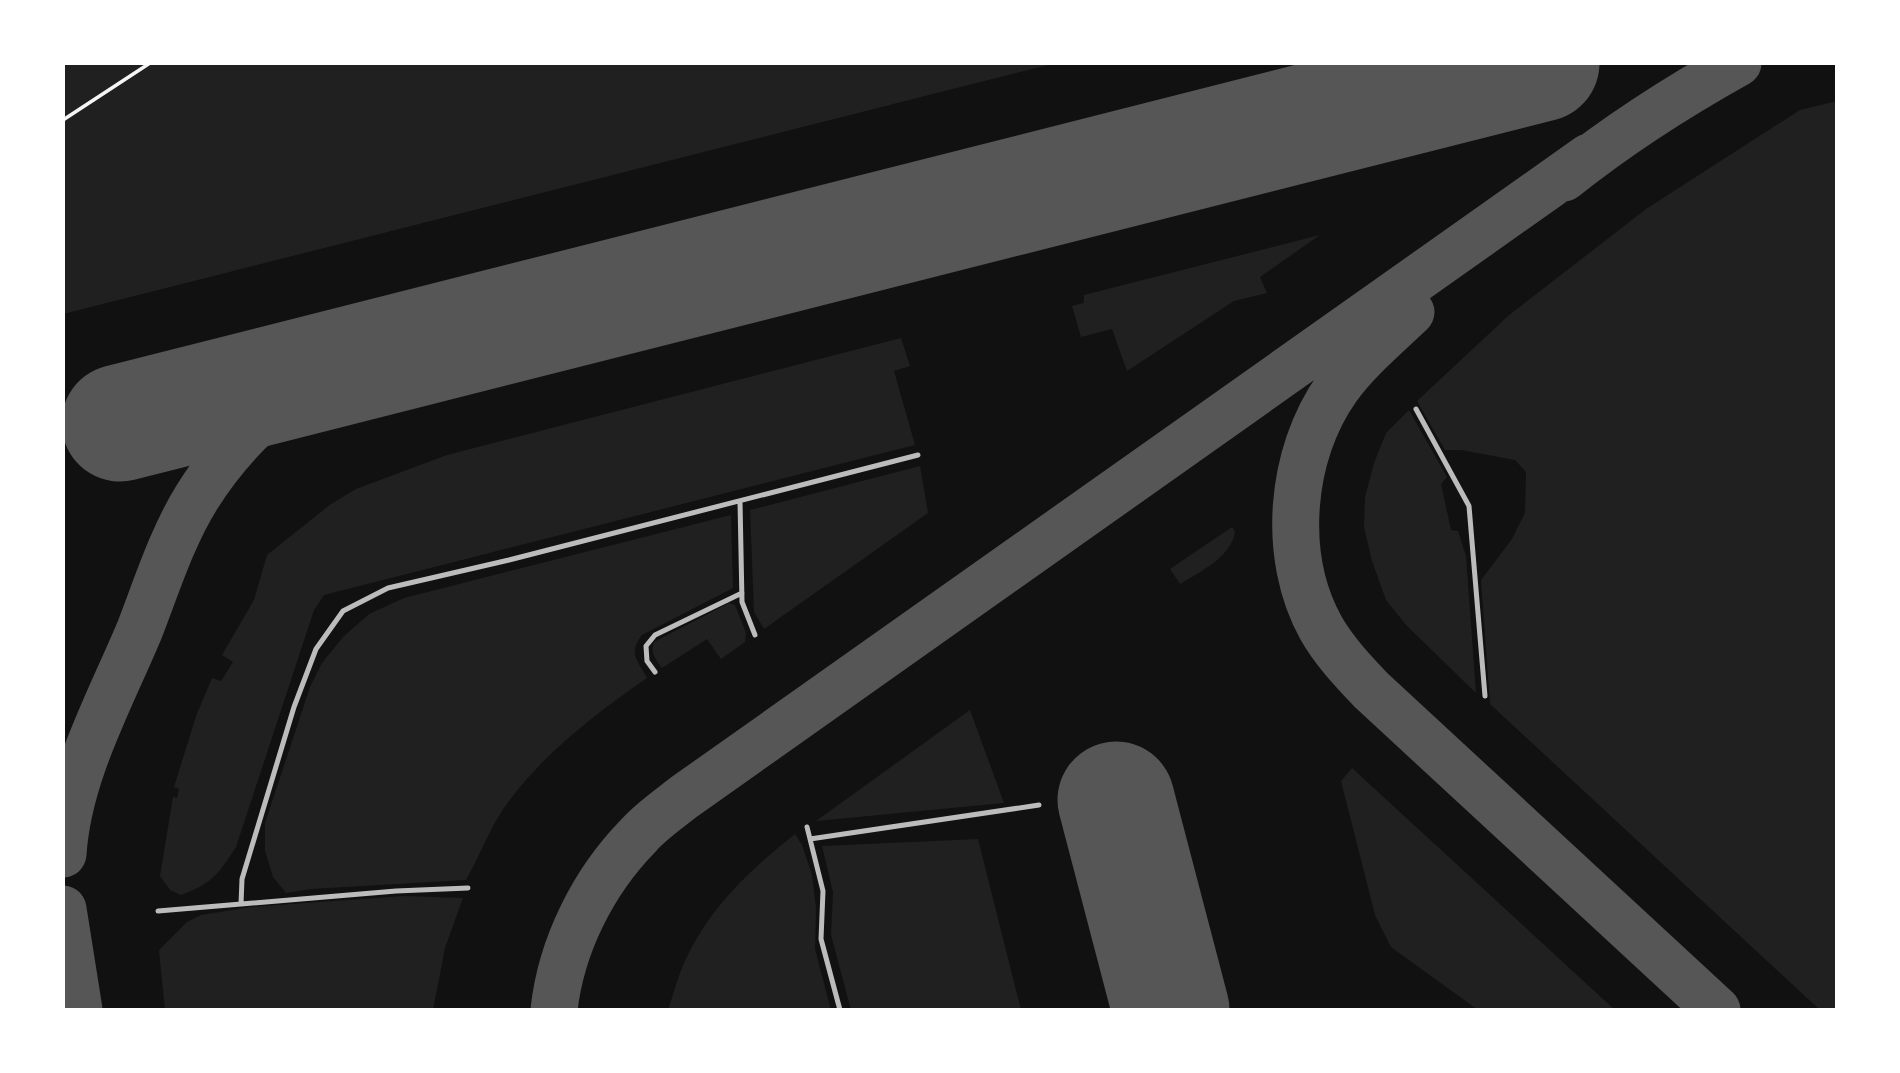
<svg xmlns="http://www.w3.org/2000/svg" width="1900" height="1073" viewBox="0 0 1900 1073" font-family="Figtree,sans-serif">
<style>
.green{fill:#202020}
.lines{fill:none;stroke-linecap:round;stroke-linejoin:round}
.taxiway{stroke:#565656;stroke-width:47}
.runway{stroke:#565656;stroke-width:117}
.path{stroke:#f5f5f5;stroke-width:3.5}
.service{stroke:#bcbcbc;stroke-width:5}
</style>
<rect width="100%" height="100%" fill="#111"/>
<path class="green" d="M63,63H1056L63,314Z
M1837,101V1010H1820L1490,704L1481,580L1512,539L1525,513L1526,472L1515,460L1461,450H1445L1417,401L1508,316L1646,209L1800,110Z
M1320,235L1260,277L1267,293L1234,301L1127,371L1112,329L1081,337L1072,306L1084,303V295Z
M901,338L910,366L894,371L915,445L324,595L314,610L236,847C219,874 211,884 181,895L170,890L160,876L173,797L177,798L179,789L174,787L196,716L212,678L221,681L233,662L222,655L254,600L267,555L331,504L356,489L447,455Z
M1409,410L1447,477L1441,484L1451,530L1458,531L1466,556L1476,693L1406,625L1386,600L1372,561L1364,527L1365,497L1374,463L1386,433Z
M920,466L928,513L764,629L754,612L750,510Z
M731,515L733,588L642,635C628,654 637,659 647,678C594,715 541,755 504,808C489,830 479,857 466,880L311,889L286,893L273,877L265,851V823L310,687L322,663L343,637L369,614L404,598Z
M1232,527L1235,532C1231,557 1200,572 1180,584L1170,569Z
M729,603L735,605L746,633L745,642L721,659L707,639L662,668C655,659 650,653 654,642Z
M970,710L1004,803L816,821Z
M1352,768L1615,1010H1478L1391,947L1375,915L1341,781Z
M795,834L802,845L812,875L816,908L815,949L831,1010H668C674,993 678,975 686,959C711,906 749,871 795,834Z
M978,839L1021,1010H851L831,935L833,892L822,846Z
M404,896L463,898L445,948L433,1010H165L159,950L187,922L201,915L251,907Z"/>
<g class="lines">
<path class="taxiway" d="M1564,178C1619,134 1677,97 1738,63
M1411,312C1386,336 1357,360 1337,388C1290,454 1281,556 1321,628C1334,651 1353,671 1371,690L1717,1010
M63,854C68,775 110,701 140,629C157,585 172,537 197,497C215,468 236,443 261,420C299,385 350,370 398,353
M63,909L79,1010
M554,1010C561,946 593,882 638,836C651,821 669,809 684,797L1589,157"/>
<path class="runway" d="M120,423L1541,63
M1116,800L1171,1010"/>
<path class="path" d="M63,120L150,63"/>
<path class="service" d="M1416,409L1469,506L1485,696
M740,501L742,602L755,635
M655,672L647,661L646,646L655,635L742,593
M807,827L823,891L821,939L840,1010
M810,839L1039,805
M241,904L242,879L294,707L316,649L343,611L388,588L509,560L918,455
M158,911L396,891L468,888"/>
</g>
<rect width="1900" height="1073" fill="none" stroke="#ffffff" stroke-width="130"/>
</svg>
